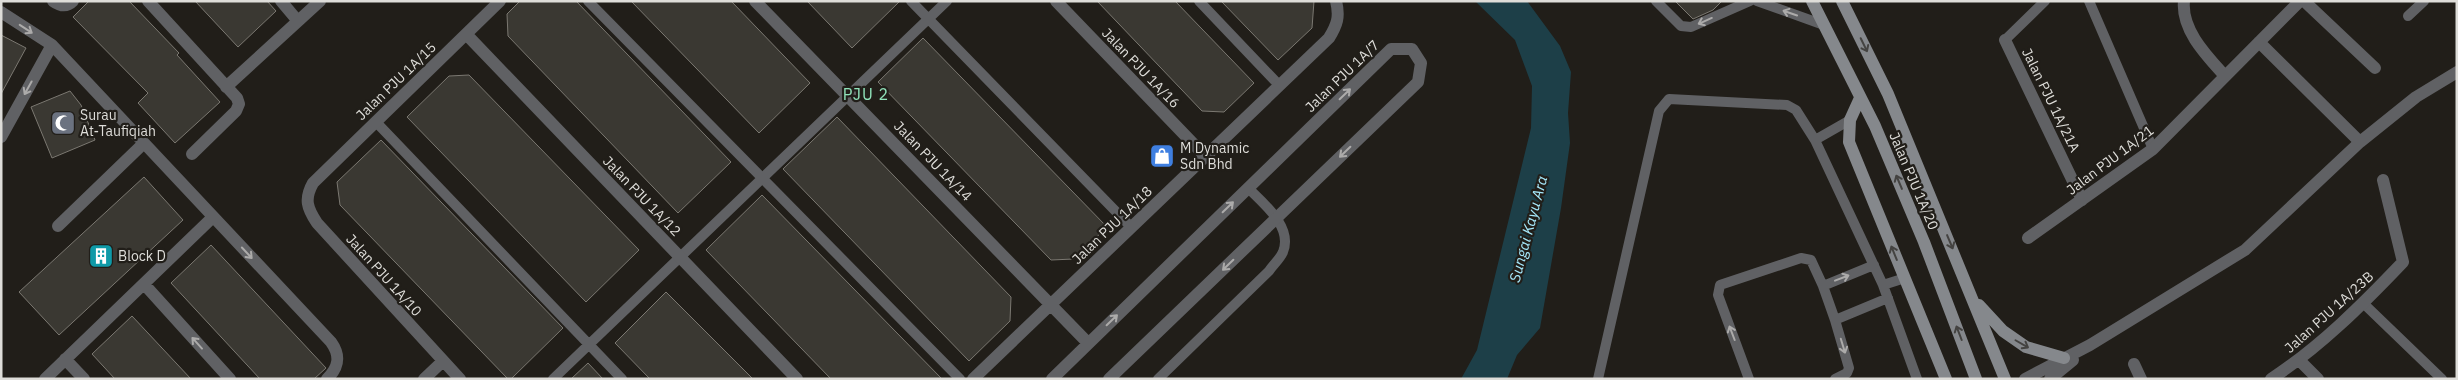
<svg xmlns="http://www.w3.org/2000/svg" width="2458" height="380" viewBox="0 0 2458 380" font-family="'IBM Plex Sans',sans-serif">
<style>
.water{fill:#1d3f48}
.building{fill:#3a3832;stroke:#7b7871}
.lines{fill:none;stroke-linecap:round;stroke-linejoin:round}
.lane{stroke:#606164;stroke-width:10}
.street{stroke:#606164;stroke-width:12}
.secondary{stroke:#85888c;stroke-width:12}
.oneway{stroke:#acabaa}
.oneway2{stroke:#444341}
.labels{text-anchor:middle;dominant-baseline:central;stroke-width:4.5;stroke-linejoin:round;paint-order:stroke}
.street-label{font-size:14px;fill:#deddd9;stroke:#211e19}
.poi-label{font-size:14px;fill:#deddd9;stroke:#211e19;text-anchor:start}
.water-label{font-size:15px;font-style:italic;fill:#a6e9fc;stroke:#211e19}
.quarter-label{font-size:16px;letter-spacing:1px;fill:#90e3ba;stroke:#211e19}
</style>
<rect width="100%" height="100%" fill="#211e19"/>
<path class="water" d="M1475,1H1527L1560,46L1571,72L1568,113L1570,143L1561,208L1540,328L1517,355L1507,379H1461L1477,350L1531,128L1532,86L1515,40Z"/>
<path class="building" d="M89,1H129L179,53L177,55L220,102L175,143L138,103L148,93L73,17Z
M195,1H267L276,11L238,47Z
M520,1H576L731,162L678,213L508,36L507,14Z
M631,1H731L810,83L759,133Z
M807,1H900L852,48Z
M1097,1H1175L1254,83L1224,112L1202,111Z
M1221,1H1314L1312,28L1278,60Z
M1675,1H1722L1713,10L1693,19Z
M1,35L26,48L1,94Z
M923,38L1107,227L1074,259L1051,260L878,82Z
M469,75L639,250L586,302L407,117L449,76Z
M70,91L81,105L95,140L52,158L31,107Z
M837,117L1011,297L1010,321L969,361L783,169Z
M381,140L563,328L511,379H508L340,205L337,182Z
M144,177L183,220L59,335L19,292Z
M762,195L942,379H831L706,250Z
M211,245L326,368L314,379H260L171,283Z
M666,292L753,379H650L615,343Z
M132,316L191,379H115L92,354Z
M588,363L603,379H571Z"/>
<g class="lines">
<path class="lane" d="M588,1L960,379
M911,1L1131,227
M1199,1L1279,85
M1656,1L1681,26L1691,27L1750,1
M1757,1L1824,25
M2089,1L2153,149
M2408,16L2424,1
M2005,40L2045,1
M376,122L622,379
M1815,140L1850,120
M1905,278L1883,285L1917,379
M1823,286L1835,320
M2363,303L2442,379
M553,379L947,1
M1158,379L1269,271C1273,265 1280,259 1283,252C1293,227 1264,204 1248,188
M1598,379L1659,111L1669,99L1787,105L1796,110L1815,140L1883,285
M1749,379L1718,295L1720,285L1801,258L1811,260L1823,286L1874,265
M1835,379L1847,373L1849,368L1835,320L1888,298"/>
<path class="street" d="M53,1C60,6 66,8 73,1
M148,1L237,98L239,104L236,111L192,154
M281,1L297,20
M755,1L1088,343
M1056,1L1205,156
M2184,1C2181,30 2207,56 2225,76
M2304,1L2375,68
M1,12L52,45L331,342C341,356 339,367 327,379
M466,34L797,379
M2005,40L2082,200
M2259,42L2360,142
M226,87L320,1
M1,137L52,45
M58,226L144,143
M2028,238L2153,149L2300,1
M144,284L230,379
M65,359L84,379
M2299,360L2318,379
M2134,364L2141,379
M45,379L213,217
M424,379L443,361
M460,379L317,223C307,208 304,199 313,183L500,1
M973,379L1329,38C1337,25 1340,17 1336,1
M1052,379L1391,49H1412L1421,63L1418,82L1109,379
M2025,379L2090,345L2245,250L2360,142L2416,97L2457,72
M2050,379L2073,360
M2271,379C2320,347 2362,305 2403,262L2383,180"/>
<path class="secondary" d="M1812,1L1875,126L1924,242L1976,379
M1842,1L1888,94L2005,379
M1860,98L1850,120L1849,142L1946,379
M1979,305L2003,331L2026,347L2064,358"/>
</g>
<defs><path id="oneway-shaft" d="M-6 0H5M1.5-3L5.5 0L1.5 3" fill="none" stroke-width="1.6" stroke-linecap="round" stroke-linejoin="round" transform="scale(1.25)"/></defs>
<g class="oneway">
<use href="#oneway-shaft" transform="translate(1790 13) rotate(-161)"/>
<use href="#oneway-shaft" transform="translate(1705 21) rotate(156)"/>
<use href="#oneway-shaft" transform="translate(26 29) rotate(33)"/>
<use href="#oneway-shaft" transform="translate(28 88) rotate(119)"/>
<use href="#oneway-shaft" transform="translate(1345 94) rotate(-44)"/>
<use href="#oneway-shaft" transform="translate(1345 152) rotate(136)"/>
<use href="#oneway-shaft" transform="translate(1228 207) rotate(-44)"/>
<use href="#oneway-shaft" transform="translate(247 253) rotate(47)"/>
<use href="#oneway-shaft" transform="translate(1228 265) rotate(136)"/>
<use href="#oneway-shaft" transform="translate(1842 278) rotate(-21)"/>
<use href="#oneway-shaft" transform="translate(1112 320) rotate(-44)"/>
<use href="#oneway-shaft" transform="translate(1732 333) rotate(-111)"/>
<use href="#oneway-shaft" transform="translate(197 343) rotate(-132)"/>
<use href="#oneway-shaft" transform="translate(1843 346) rotate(73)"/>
</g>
<g class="oneway2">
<use href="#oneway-shaft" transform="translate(1864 45) rotate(64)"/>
<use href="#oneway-shaft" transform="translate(1899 182) rotate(-113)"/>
<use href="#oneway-shaft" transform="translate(1950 242) rotate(67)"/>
<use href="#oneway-shaft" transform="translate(1894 253) rotate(-112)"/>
<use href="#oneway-shaft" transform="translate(1959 333) rotate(-111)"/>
<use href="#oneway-shaft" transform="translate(2022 344) rotate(30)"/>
</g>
<defs>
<symbol id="mosque-square" viewBox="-11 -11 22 22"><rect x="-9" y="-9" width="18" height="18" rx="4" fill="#6b7280" stroke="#211e19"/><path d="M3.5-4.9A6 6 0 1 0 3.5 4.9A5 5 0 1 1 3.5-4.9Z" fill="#fff"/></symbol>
<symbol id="shop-square" viewBox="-11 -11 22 22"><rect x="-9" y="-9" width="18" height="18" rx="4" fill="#3f7fe0" stroke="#211e19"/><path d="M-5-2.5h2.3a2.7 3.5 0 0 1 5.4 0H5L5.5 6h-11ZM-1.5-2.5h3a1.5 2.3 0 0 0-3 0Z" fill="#fff"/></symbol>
<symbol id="building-square" viewBox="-11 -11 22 22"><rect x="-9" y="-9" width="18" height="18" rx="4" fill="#0f9aa8" stroke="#211e19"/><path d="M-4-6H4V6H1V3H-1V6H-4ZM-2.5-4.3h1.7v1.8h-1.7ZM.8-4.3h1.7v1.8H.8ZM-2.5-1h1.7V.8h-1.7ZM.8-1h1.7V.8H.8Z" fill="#fff"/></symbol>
</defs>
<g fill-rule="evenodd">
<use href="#mosque-square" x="49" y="109" width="28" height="28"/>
<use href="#shop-square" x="1148" y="142" width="28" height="28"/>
<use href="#building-square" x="87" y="242" width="28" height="28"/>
</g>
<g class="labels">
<g class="street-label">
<text transform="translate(1141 68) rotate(46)">Jalan PJU 1A/16</text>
<text transform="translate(1342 76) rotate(-44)">Jalan PJU 1A/7</text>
<text transform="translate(396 81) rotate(-44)">Jalan PJU 1A/15</text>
<text transform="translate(2051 100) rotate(64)">Jalan PJU 1A/21A</text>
<text transform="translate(2110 160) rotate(-37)">Jalan PJU 1A/21</text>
<text transform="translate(933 161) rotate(46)">Jalan PJU 1A/14</text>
<text transform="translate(1914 181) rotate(67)">Jalan PJU 1A/20</text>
<text transform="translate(642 196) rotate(46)">Jalan PJU 1A/12</text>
<text transform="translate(1112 225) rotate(-44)">Jalan PJU 1A/18</text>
<text transform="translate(384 275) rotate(48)">Jalan PJU 1A/10</text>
<text transform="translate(2329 312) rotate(-42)">Jalan PJU 1A/23B</text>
</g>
<g class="poi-label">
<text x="80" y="115">Surau<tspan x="80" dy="16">At-Taufiqiah</tspan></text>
<text x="1180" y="148">M Dynamic<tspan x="1180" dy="16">Sdn Bhd</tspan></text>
<text x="118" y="256">Block D</text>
</g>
<g class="water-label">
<text transform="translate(1528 229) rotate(-75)">Sungai Kayu Ara</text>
</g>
<g class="quarter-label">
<text x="866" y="94">PJU 2</text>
</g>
</g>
<rect width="2458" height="380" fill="none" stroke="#deddd9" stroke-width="5"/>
</svg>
